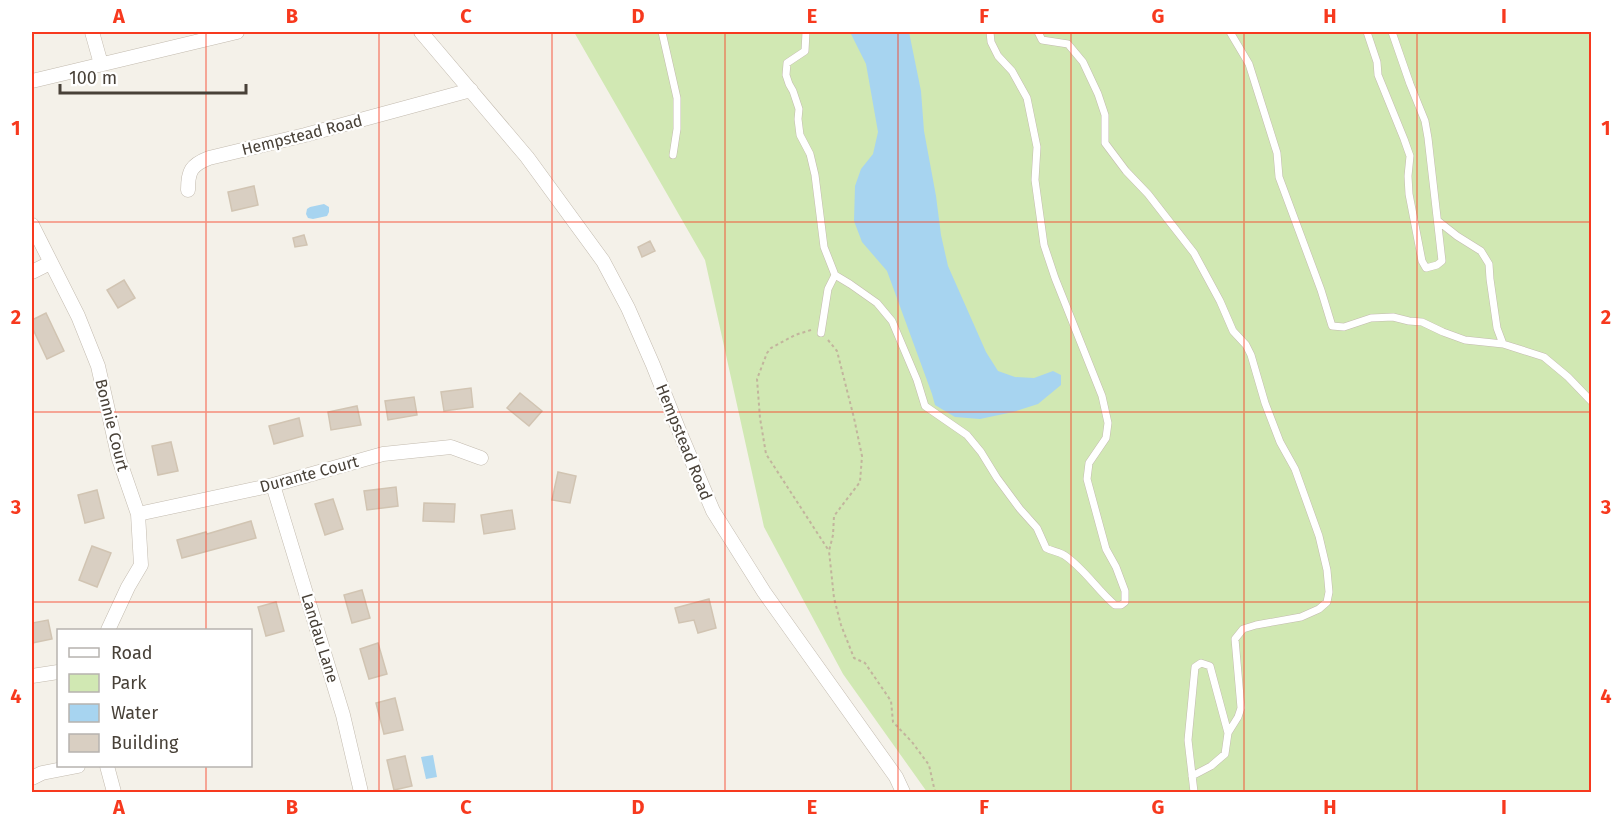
<svg xmlns="http://www.w3.org/2000/svg" width="1623" height="824" viewBox="0 0 1623 824" font-family="'Fira Sans',sans-serif">
<style>
.green{fill:#d1e8b3}
.water{fill:#a7d4f0}
.building{fill:#d9cfc2;stroke:#d1c4b2;stroke-width:1.5}
.lines{fill:none;stroke-linecap:round;stroke-linejoin:round}
.lane-casing{stroke:#c3bbaf;stroke-width:8}
.street-casing{stroke:#c3bbaf;stroke-width:15}
.path{stroke:#c2b49d;stroke-width:2;stroke-dasharray:3 3;stroke-linecap:butt}
.lane{stroke:#fff;stroke-width:7}
.street{stroke:#fff;stroke-width:14}
.grid{fill:none;stroke:#f7391e;stroke-width:1.5;stroke-opacity:0.55}
.labels{text-anchor:middle;dominant-baseline:central;stroke-width:4.5;stroke-linejoin:round;paint-order:stroke}
.street-label{font-size:16px;fill:#484138;stroke:#fff}
.neatline{fill:none;stroke:#f7391e;stroke-width:2}
.grid-label{font-size:20px;text-anchor:middle;font-weight:bold;fill:#f7391e}
</style>
<rect width="100%" height="100%" fill="#f4f1e9"/>
<path class="green" d="M574,32H1591V792H927L843,674L764,527L705,260Z"/>
<path class="water" d="M850,32H909L921,91L924,131L936,196L941,235L948,266L986,352L998,371L1015,377L1034,378L1053,371L1061,375V385L1038,404L1013,412L980,419L955,417L935,405L932,394L887,271L862,242L854,221L855,186L861,169L873,154L878,132L866,64Z
M324,204L329,207V212L327,216L313,219L308,218L306,214L307,209L310,207Z
M433,755L437,777L426,779L421,757Z"/>
<path class="building" d="M254,186L258,205L232,211L228,192Z
M304,235L307,245L295,247L293,238Z
M650,241L655,251L642,257L638,247Z
M124,280L135,298L118,308L107,290Z
M46,313L64,351L47,359L32,327V320Z
M471,388L473,407L444,411L441,392Z
M520,393L542,411L529,426L507,408Z
M414,397L417,415L388,420L385,401Z
M357,406L361,425L331,430L328,412Z
M299,418L303,436L274,444L269,426Z
M171,442L178,471L158,475L152,446Z
M558,472L576,476L570,503L552,500Z
M396,487L398,506L367,510L364,491Z
M97,490L104,518L85,523L78,495Z
M333,499L343,529L325,535L315,504Z
M424,503L455,504L454,522L423,521Z
M512,510L515,529L484,534L481,515Z
M251,521L256,538L182,558L177,540L206,532L207,534Z
M92,546L111,553L97,587L79,580Z
M362,590L370,618L352,623L344,595Z
M709,599L716,628L698,633L694,620L679,623L675,608Z
M276,602L284,631L266,636L258,607Z
M48,620L52,639L32,643V623Z
M378,643L387,674L369,679L360,649Z
M395,698L403,730L384,734L376,703Z
M405,756L412,786L394,790L387,760Z"/>
<g class="lines">
<defs>
<path id="lane" d="M662,32L677,98V129L673,155
M806,32L805,51L787,63L786,75L789,84L793,91L799,109L798,119L800,135L810,154L815,175L824,247L835,275L850,284L877,303L892,321L917,380L925,406L967,435L981,452L997,478L1020,509L1037,528L1046,548C1052,551 1059,552 1064,555C1084,568 1097,590 1115,605H1121L1125,602V591L1116,567L1106,549L1087,479L1089,463L1106,438L1108,423L1102,396L1055,278L1044,245L1035,180L1037,147L1027,98L1012,71L998,56L991,42L990,32
M1038,32L1042,40L1068,44L1083,62L1098,94L1105,115V143L1126,171L1148,194L1194,253L1220,301L1233,331L1246,345L1251,355L1265,403L1280,442L1295,469L1319,536L1327,570L1329,592L1327,602L1319,609L1301,617L1256,625L1243,629L1235,639L1241,708L1238,717L1228,733
M1230,32L1249,64L1277,153L1279,177L1321,290L1332,326L1344,327L1371,318L1393,317L1409,321L1422,322L1443,332L1465,340L1503,344
M1367,32L1377,62L1378,75L1404,139L1410,156L1408,176L1409,194L1422,261L1426,268L1437,265L1442,261L1428,138L1425,121L1410,84L1392,32
M1438,221L1457,236L1481,251L1489,264L1490,279L1497,328L1503,344L1544,357L1568,377L1592,402
M821,333L828,289L835,275
M1192,776L1211,766L1225,754L1228,733L1210,666L1201,663L1195,667L1188,740L1194,792"/>
<path id="street" d="M92,32L101,64
M421,32L527,157L603,261L628,308L653,365L680,433L713,511L764,592L896,777L903,792
M32,81L237,32
M188,190C188,171 191,165 209,158L305,135L471,90
M32,225L78,316L98,366L119,459L138,514L141,565L128,587L108,630
M32,272L50,263
M273,485L343,715L361,792
M138,514L273,485L383,454L451,447L481,458
M32,676L58,672
M107,766L114,792
M32,778L42,773L78,766"/>
</defs>
<use href="#lane" class="lane-casing"/>
<use href="#street" class="street-casing"/>
<path class="path" d="M811,330L795,335L771,348L767,353L757,379L760,418L766,454L829,551
M828,340L837,351L854,418L862,456L860,482L834,516L833,535L829,551L834,598L841,625L854,658L865,663L891,701L893,722L912,742L929,765L935,792"/>
<use href="#lane" class="lane"/>
<use href="#street" class="street"/>
</g>
<path class="grid" d="M206,32V630M379,32V792M552,32V792M725,32V792M898,32V792M1071,32V792M1244,32V792M1417,32V792M32,222H1592M32,412H1592M32,602H1592M206,766V792"/>
<g class="labels">
<g class="street-label">
<text transform="translate(302 135) rotate(-14)">Hempstead Road</text>
<text transform="translate(112 425) rotate(76)">Bonnie Court</text>
<text transform="translate(684 442) rotate(68)">Hempstead Road</text>
<text transform="translate(309 474) rotate(-15)">Durante Court</text>
<text transform="translate(320 638) rotate(73)">Landau Lane</text>
</g>
</g>
<rect width="1623" height="824" fill="none" stroke="#ffffff" stroke-width="66"/>
<rect x="57" y="629" width="195" height="138" fill="#ffffff" stroke="#b6b3af" stroke-width="1.5"/>
<rect x="69" y="648" width="30" height="9" fill="#ffffff" stroke="#b6b3af" stroke-width="1.5"/>
<text x="111" y="659" font-size="18" fill="#484138">Road</text>
<rect x="69" y="674" width="30" height="18" fill="#d1e8b3" stroke="#b6b3af" stroke-width="1.5"/>
<text x="111" y="689" font-size="18" fill="#484138">Park</text>
<rect x="69" y="704" width="30" height="18" fill="#a7d4f0" stroke="#b6b3af" stroke-width="1.5"/>
<text x="111" y="719" font-size="18" fill="#484138">Water</text>
<rect x="69" y="734" width="30" height="18" fill="#d9cfc2" stroke="#b6b3af" stroke-width="1.5"/>
<text x="111" y="749" font-size="18" fill="#484138">Building</text>
<path d="M60 84v9h186v-9" fill="none" stroke="#484138" stroke-width="3"/>
<text x="69" y="84" font-size="18" fill="#484138" stroke="#ffffff" stroke-width="4.5" paint-order="stroke">100 m</text>
<rect x="33" y="33" width="1557" height="758" class="neatline"/>
<g class="grid-label">
<text x="119" y="23">A</text>
<text x="292" y="23">B</text>
<text x="466" y="23">C</text>
<text x="638" y="23">D</text>
<text x="812" y="23">E</text>
<text x="984" y="23">F</text>
<text x="1158" y="23">G</text>
<text x="1330" y="23">H</text>
<text x="1504" y="23">I</text>
<text x="16" y="135">1</text>
<text x="1606" y="135">1</text>
<text x="16" y="324">2</text>
<text x="1606" y="324">2</text>
<text x="16" y="514">3</text>
<text x="1606" y="514">3</text>
<text x="16" y="703">4</text>
<text x="1606" y="703">4</text>
<text x="119" y="814">A</text>
<text x="292" y="814">B</text>
<text x="466" y="814">C</text>
<text x="638" y="814">D</text>
<text x="812" y="814">E</text>
<text x="984" y="814">F</text>
<text x="1158" y="814">G</text>
<text x="1330" y="814">H</text>
<text x="1504" y="814">I</text>
</g>
</svg>
